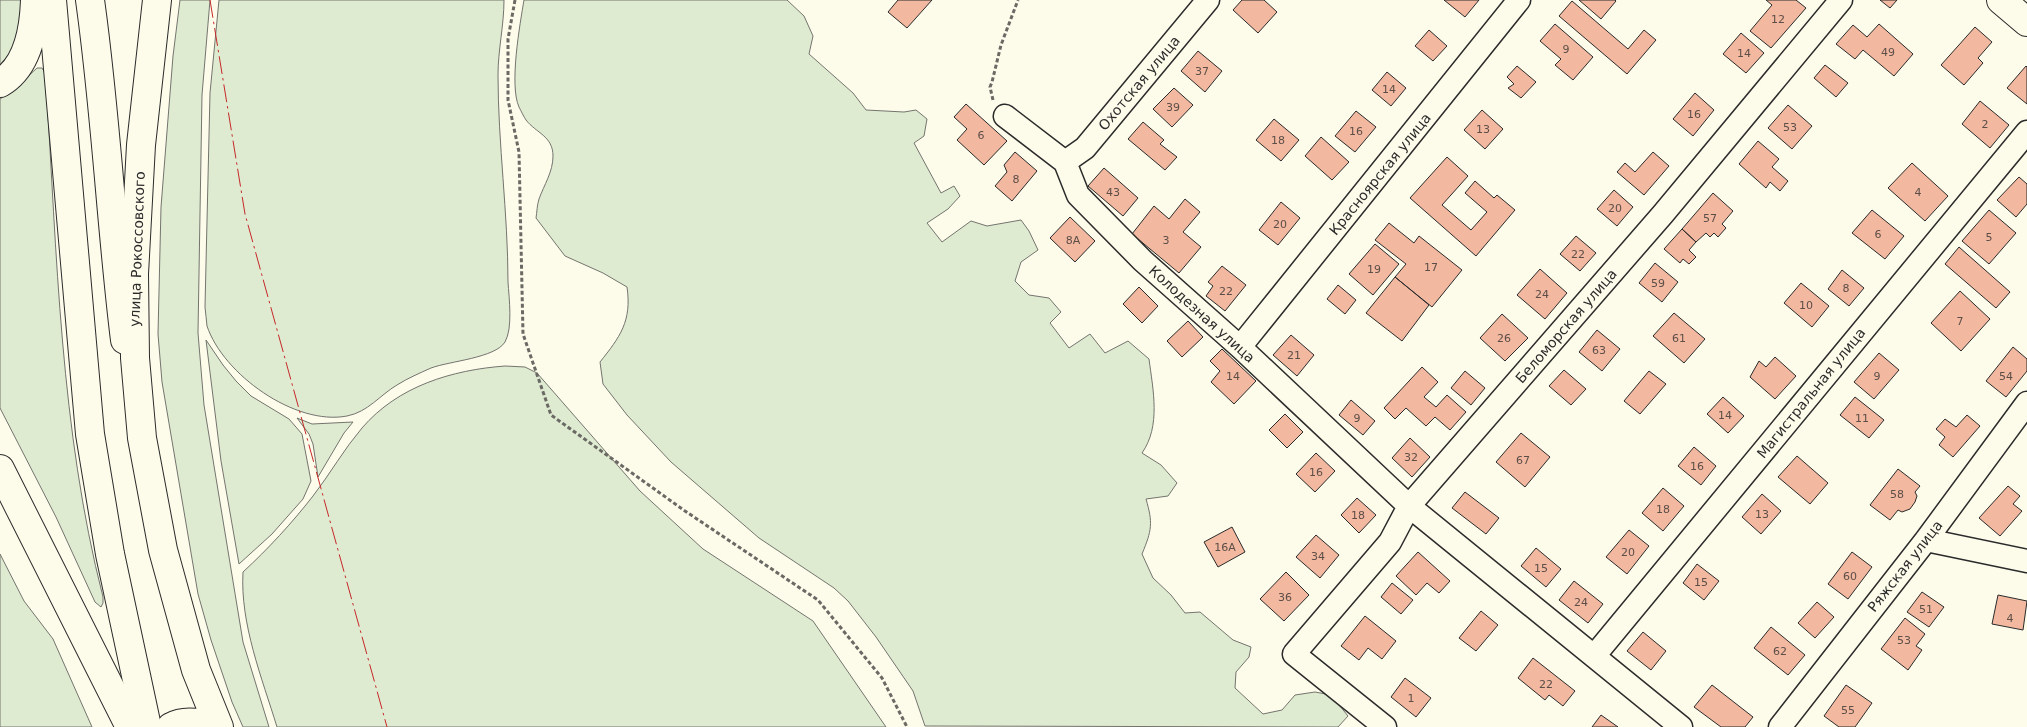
<svg xmlns="http://www.w3.org/2000/svg" width="2027" height="727" viewBox="0 0 2027 727" font-family="'DejaVu Sans',sans-serif">
<style>
.green{fill:#deebd1;stroke:#74746e}
.building{fill:#f2b8a0;stroke:#2b2b2b}
.lines{fill:none;stroke-linecap:round;stroke-linejoin:round}
.minor-casing{stroke:#2b2b2b;stroke-width:25}
.major-casing{stroke:#2b2b2b;stroke-width:30}
.highway-casing{stroke:#2b2b2b;stroke-width:30}
.path{stroke:#6a6964;stroke-width:3;stroke-dasharray:4 2.5;stroke-linecap:butt}
.minor{stroke:#fdfbea;stroke-width:22}
.major{stroke:#fdfbea;stroke-width:28}
.highway{stroke:#fdfbea;stroke-width:28}
.power{stroke:#c62828;stroke-width:1;stroke-dasharray:18 4 2.5 4;stroke-linecap:butt}
.labels{text-anchor:middle;dominant-baseline:central;stroke-width:4;stroke-linejoin:round;paint-order:stroke}
.number-label{font-size:11px;fill:#5d4e48}
.street-label{font-size:14px;fill:#2b2b2b;stroke:#fdfbea}
</style>
<rect width="100%" height="100%" fill="#fdfbea"/>
<path class="green" d="M0,0H23L16,46L0,65Z
M180,0H210L202,95L198,333L204,405L243,642L269,727H243L232,702L211,640L198,594L162,382L158,334L161,207L173,56Z
M219,0H504C504,25 498,50 498,75C498,144 508,213 508,282C509,298 513,328 505,342C495,358 450,361 431,368C420,373 408,378 397,385C380,395 368,412 347,416C295,426 223,374 207,326C206,320 206,313 205,307L210,93Z
M524,0H787L804,16L813,36L809,54L853,93L866,110L904,112L916,110L927,119L924,136L914,143L941,193L954,186L960,196L948,209L927,223L942,242L971,221L987,226L1021,220L1029,231L1038,250L1021,262L1015,281L1029,295L1049,298L1061,312L1050,323L1069,348L1090,334L1105,353L1128,341L1149,359C1153,390 1161,426 1142,453L1161,465L1177,483L1168,496L1146,499C1153,523 1152,530 1142,554L1153,578L1171,595L1185,613L1200,612L1233,640L1251,647L1249,657L1236,672L1235,688L1263,714L1282,710L1295,695L1315,692L1331,695L1348,716L1338,727L925,726L913,691L876,637L848,601L834,588L759,538L671,462L627,415L603,384L600,362C620,337 632,321 627,287L603,273L565,256L536,218C537,212 537,205 539,199C544,185 553,172 553,156C553,136 536,133 526,120C524,117 521,111 519,107C509,85 520,24 524,0Z
M37,68H42L45,73L46,82C57,254 60,429 103,597V603L101,607L95,602L56,517L0,408V99L11,92Z
M206,340L223,365L236,381L251,396L289,419L302,434L311,481L303,499L272,534L239,564L221,461Z
M505,366L525,367L537,373L640,491L703,549L813,621L886,727H277C262,678 240,624 243,572C268,549 292,523 313,496C330,474 344,449 362,428C398,386 452,370 505,366Z
M297,418L312,424L353,422L344,433L318,477L313,444L309,434Z
M0,554L24,601L53,639L92,727H0Z"/>
<path class="building" d="M898,0H932L907,28L888,12Z
M1242,0H1264L1277,12L1258,33L1233,10Z
M1444,0H1479L1465,17Z
M1579,0H1615L1616,1L1601,19Z
M1766,0H1796L1806,8L1771,48L1750,31L1772,5Z
M1880,0H1897L1890,8Z
M1572,1L1628,49L1644,30L1656,40L1627,74L1559,16Z
M1555,24L1593,57L1573,80L1555,65L1561,59L1540,41Z
M1879,24L1913,54L1894,76L1863,50L1855,59L1836,44L1853,25L1867,37Z
M1975,27L1992,42L1978,58L1983,63L1964,85L1941,65Z
M1429,30L1447,46L1433,61L1415,46Z
M1741,33L1764,53L1746,73L1723,54Z
M1198,51L1222,71L1205,92L1181,71Z
M1825,65L1848,83L1836,97L1814,78Z
M1517,66L1536,82L1521,98L1508,88L1514,84L1507,77Z
M2026,66L2027,67V104L2007,88Z
M1387,72L1406,88L1391,106L1372,90Z
M1174,88L1193,105L1172,127L1153,109Z
M1695,93L1714,110L1693,136L1673,119Z
M1980,101L2009,125L1990,148L1962,124Z
M966,104L1007,141L984,165L957,140L967,129L954,117Z
M1788,105L1812,126L1792,149L1768,128Z
M1482,110L1503,129L1485,149L1464,130Z
M1356,111L1376,127L1355,152L1335,136Z
M1274,119L1299,140L1281,161L1256,140Z
M1143,122L1164,140L1160,144L1177,157L1165,170L1128,139Z
M1321,137L1349,162L1332,180L1305,156Z
M1758,141L1779,159L1772,167L1788,181L1780,191L1770,182L1766,188L1739,164Z
M1015,152L1037,171L1012,201L995,186L1007,172L1004,165Z
M1653,152L1669,166L1644,195L1617,172L1625,163L1635,172Z
M1447,157L1468,176L1442,205L1471,230L1487,212L1465,193L1475,181L1494,198L1497,195L1515,210L1476,256L1410,198Z
M1912,163L1948,196L1925,221L1888,188Z
M1104,168L1138,198L1123,216L1088,186Z
M2019,177L2027,184V204L2016,217L1997,200Z
M1614,190L1633,207L1617,226L1597,209Z
M1713,193L1733,211L1722,224L1726,228L1718,237L1714,233L1710,237L1706,233L1696,242L1682,229Z
M1185,199L1200,212L1183,232L1201,247L1179,273L1132,234L1154,206L1169,219Z
M1281,202L1300,218L1278,245L1259,230Z
M1872,210L1904,236L1885,259L1852,233Z
M1989,210L2016,233L1989,264L1962,241Z
M1070,217L1095,241L1075,262L1050,238Z
M1389,223L1414,243L1419,236L1462,270L1432,307L1395,277L1406,264L1375,240Z
M1682,229L1696,242L1689,250L1696,257L1689,264L1683,259L1680,263L1664,249Z
M1576,236L1596,253L1580,271L1560,254Z
M1375,244L1399,264L1373,295L1349,274Z
M1959,247L2010,292L1996,308L1945,264Z
M1655,263L1678,282L1662,302L1639,283Z
M1222,266L1246,285L1225,311L1206,296L1213,286L1208,282Z
M1540,269L1567,293L1545,319L1517,295Z
M1842,270L1864,288L1849,306L1828,289Z
M1395,277L1429,305L1402,341L1366,313Z
M1801,283L1829,306L1812,327L1784,303Z
M1338,285L1356,300L1345,314L1327,299Z
M1139,287L1158,306L1142,323L1123,304Z
M1960,291L1990,319L1961,351L1931,323Z
M1674,313L1705,339L1684,363L1653,336Z
M1502,314L1528,338L1505,361L1480,338Z
M1188,321L1203,337L1182,357L1167,341Z
M1597,330L1620,349L1602,371L1579,352Z
M1291,335L1314,355L1297,376L1273,355Z
M2013,347L2027,359V371L2006,397L1986,381Z
M1222,349L1256,381L1234,404L1211,382L1220,371L1210,361Z
M1879,353L1899,370L1874,399L1854,382Z
M1775,357L1796,376L1775,399L1750,377L1759,361L1766,367Z
M1422,367L1438,382L1424,397L1436,407L1447,395L1466,412L1450,430L1435,417L1426,426L1406,408L1395,419L1384,408Z
M1564,370L1586,389L1571,405L1549,386Z
M1465,371L1485,388L1471,405L1451,388Z
M1649,371L1666,384L1640,414L1624,401Z
M1723,397L1744,416L1728,433L1707,414Z
M1855,397L1884,420L1869,438L1840,415Z
M1351,400L1375,421L1363,435L1339,415Z
M1285,414L1303,432L1287,448L1269,430Z
M1967,415L1980,426L1953,457L1939,445L1945,437L1936,429L1945,419L1956,427Z
M1521,433L1550,457L1525,487L1496,462Z
M1410,438L1430,457L1412,477L1392,458Z
M1694,447L1716,466L1701,485L1678,466Z
M1316,453L1335,471L1315,492L1296,474Z
M1797,456L1828,483L1810,504L1778,477Z
M1898,469L1920,486L1915,492L1917,496L1915,502L1910,509L1902,512L1898,510L1890,520L1870,505Z
M2008,486L2020,496L2013,504L2022,511L2000,536L1979,518Z
M1663,488L1684,506L1663,531L1642,513Z
M1465,492L1499,518L1486,534L1452,508Z
M1762,494L1781,511L1761,534L1742,517Z
M1357,498L1376,515L1359,533L1341,515Z
M1232,527L1245,552L1218,567L1204,542Z
M1629,530L1649,546L1627,574L1606,557Z
M1316,535L1339,555L1320,578L1296,557Z
M1536,548L1561,569L1546,587L1521,566Z
M1418,552L1450,581L1439,593L1427,583L1416,595L1396,576Z
M1852,552L1872,567L1848,599L1828,584Z
M1697,564L1719,581L1704,600L1683,583Z
M1286,572L1309,595L1284,621L1260,599Z
M1574,581L1603,604L1588,623L1559,600Z
M1392,583L1413,600L1401,614L1381,597Z
M1922,592L1944,607L1929,627L1907,612Z
M1998,595L2027,601L2023,630L1992,624Z
M1817,602L1834,617L1815,638L1798,623Z
M1481,611L1498,625L1476,651L1459,638Z
M1365,616L1396,641L1382,659L1368,648L1359,660L1341,646Z
M1905,618L1925,634L1916,646L1922,650L1908,670L1881,649Z
M1771,627L1805,655L1788,675L1754,648Z
M1643,632L1666,651L1651,670L1627,651Z
M1533,658L1575,691L1563,706L1549,695L1545,700L1518,678Z
M1405,678L1431,698L1416,717L1391,697Z
M1712,685L1753,717L1745,727H1721L1694,707Z
M1846,685L1872,703L1855,727H1839L1824,716Z
M1601,715L1618,727H1592Z"/>
<g class="lines">
<defs>
<path id="minor" d="M1005,116L1065,162L1078,195L1143,261L1240,347L1409,506L1681,727
M1065,162L1085,148L1208,0
M1240,347L1519,0
M1926,540L2027,561
M1595,655L2027,132
M1385,727L1294,654L1390,542L1409,506L1663,214L1841,0
M1780,727L1926,540L2027,403"/>
<path id="major" d="M52,0L90,434L110,554L147,727
M90,0C106,113 111,227 125,340
M2001,0L2027,22
M0,83C28,67 34,29 35,0"/>
<path id="highway" d="M157,0L141,145L134,274L135,358L142,438L163,550L196,670L219,727
M0,469L130,727
M171,727C184,720 198,722 212,727"/>
</defs>
<use href="#minor" class="minor-casing"/>
<use href="#major" class="major-casing"/>
<use href="#highway" class="highway-casing"/>
<path class="path" d="M515,0L508,39V100L519,152L523,334L551,415L685,511L818,600L882,678L907,727
M993,100L990,87L992,82L1001,45L1018,0"/>
<use href="#minor" class="minor"/>
<use href="#major" class="major"/>
<use href="#highway" class="highway"/>
<path class="power" d="M210,0L245,214L387,727"/>
</g>
<g class="labels">
<g class="number-label">
<text x="1778" y="19">12</text>
<text x="1566" y="49">9</text>
<text x="1888" y="52">49</text>
<text x="1744" y="53">14</text>
<text x="1202" y="71">37</text>
<text x="1389" y="89">14</text>
<text x="1173" y="107">39</text>
<text x="1694" y="114">16</text>
<text x="1985" y="124">2</text>
<text x="1790" y="127">53</text>
<text x="1483" y="129">13</text>
<text x="1356" y="131">16</text>
<text x="981" y="135">6</text>
<text x="1278" y="140">18</text>
<text x="1016" y="179">8</text>
<text x="1113" y="192">43</text>
<text x="1918" y="192">4</text>
<text x="1615" y="208">20</text>
<text x="1710" y="218">57</text>
<text x="1280" y="224">20</text>
<text x="1878" y="234">6</text>
<text x="1989" y="237">5</text>
<text x="1073" y="240">8А</text>
<text x="1166" y="240">3</text>
<text x="1578" y="254">22</text>
<text x="1431" y="267">17</text>
<text x="1374" y="269">19</text>
<text x="1658" y="283">59</text>
<text x="1846" y="288">8</text>
<text x="1226" y="291">22</text>
<text x="1542" y="294">24</text>
<text x="1806" y="305">10</text>
<text x="1960" y="321">7</text>
<text x="1504" y="338">26</text>
<text x="1679" y="338">61</text>
<text x="1599" y="350">63</text>
<text x="1294" y="355">21</text>
<text x="1233" y="376">14</text>
<text x="1877" y="376">9</text>
<text x="2006" y="376">54</text>
<text x="1725" y="415">14</text>
<text x="1357" y="418">9</text>
<text x="1862" y="418">11</text>
<text x="1411" y="457">32</text>
<text x="1523" y="460">67</text>
<text x="1697" y="466">16</text>
<text x="1316" y="472">16</text>
<text x="1897" y="494">58</text>
<text x="1663" y="509">18</text>
<text x="1762" y="514">13</text>
<text x="1358" y="515">18</text>
<text x="1225" y="547">16А</text>
<text x="1628" y="552">20</text>
<text x="1318" y="556">34</text>
<text x="1541" y="568">15</text>
<text x="1850" y="576">60</text>
<text x="1701" y="582">15</text>
<text x="1285" y="597">36</text>
<text x="1581" y="602">24</text>
<text x="1926" y="609">51</text>
<text x="2010" y="618">4</text>
<text x="1904" y="640">53</text>
<text x="1780" y="651">62</text>
<text x="1546" y="684">22</text>
<text x="1411" y="698">1</text>
<text x="1848" y="710">55</text>
</g>
<g class="street-label">
<text transform="translate(1139 83) rotate(-50)">Охотская улица</text>
<text transform="translate(1380 174) rotate(-51)">Красноярская улица</text>
<text transform="translate(137 249) rotate(-88)">улица Рокоссовского</text>
<text transform="translate(1202 314) rotate(42)">Колодезная улица</text>
<text transform="translate(1566 326) rotate(-49)">Беломорская улица</text>
<text transform="translate(1811 393) rotate(-51)">Магистральная улица</text>
<text transform="translate(1905 566) rotate(-52)">Ряжская улица</text>
</g>
</g>
</svg>
